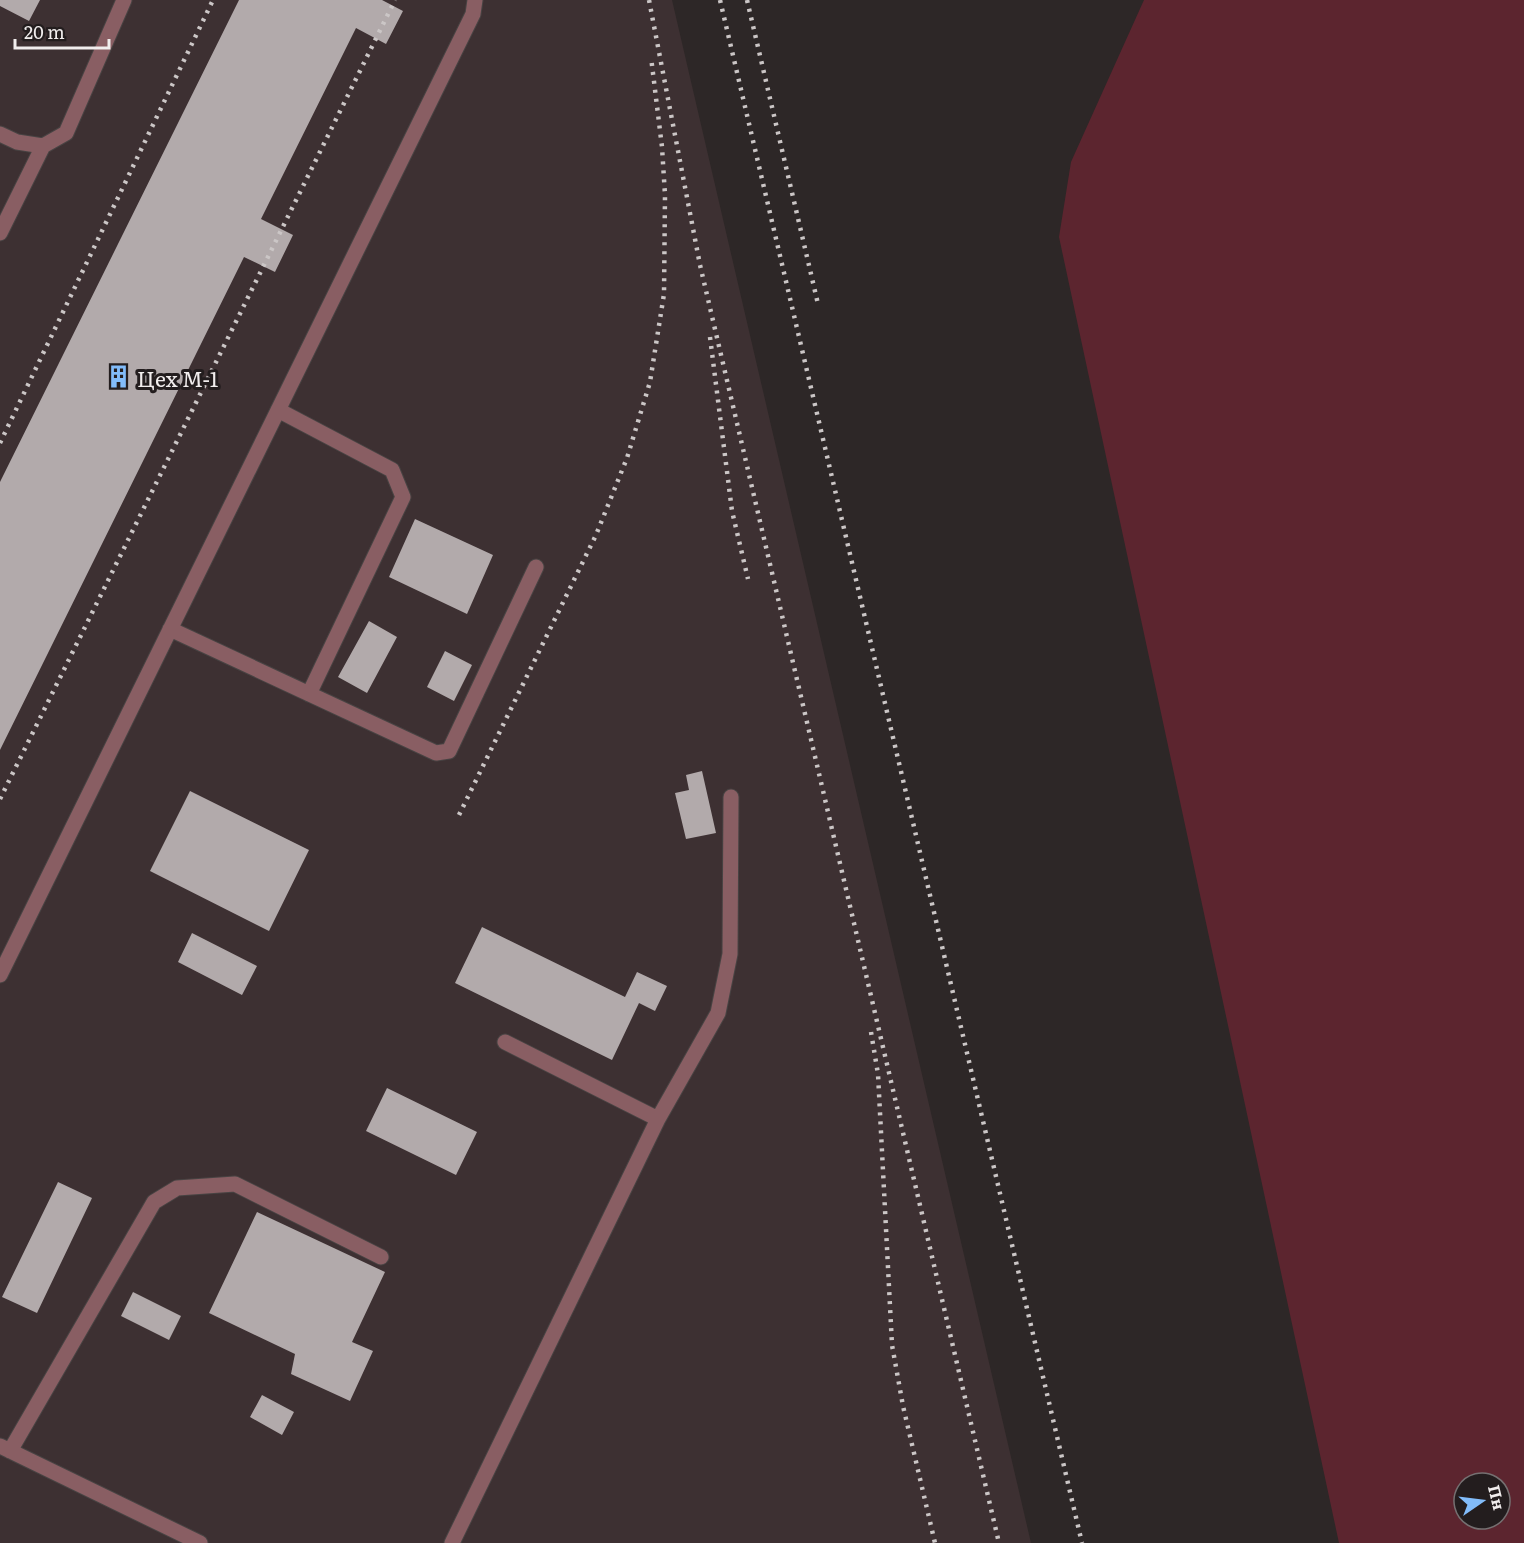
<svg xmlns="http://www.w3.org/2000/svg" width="1524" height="1543" viewBox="0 0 1524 1543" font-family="Literata,serif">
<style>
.built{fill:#3d3032}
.green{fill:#5c252f;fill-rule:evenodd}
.building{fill:#b2aaab}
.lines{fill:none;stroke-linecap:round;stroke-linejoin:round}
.service-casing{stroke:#484343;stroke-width:17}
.service{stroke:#895e63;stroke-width:15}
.rail{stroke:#cbc6c6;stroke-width:4.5;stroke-dasharray:3 6;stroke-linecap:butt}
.labels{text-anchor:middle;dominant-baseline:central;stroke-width:6;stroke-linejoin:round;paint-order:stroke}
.poi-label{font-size:21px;fill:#f1eded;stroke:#231d1e;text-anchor:start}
</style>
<rect width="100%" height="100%" fill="#2d2727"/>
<path class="built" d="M0,0H672L1031,1543H0Z"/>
<path class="green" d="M1144,0H1524V1543H1339L1059,237L1071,162ZM1464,1483H1500V1519H1464Z"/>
<path class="building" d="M0,0H40L29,21L0,6Z
M239,0H382L403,11L386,44L356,28L261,219L293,235L275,272L244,257L0,750V482Z
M415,519L493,555L467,614L389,577Z
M369,621L397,637L367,693L338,677Z
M445,651L472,665L454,701L427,687Z
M702,771L716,833L686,839L675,793L689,790L686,775Z
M190,791L309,850L269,931L150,871Z
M482,927L625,997L637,972L667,986L655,1011L639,1003L612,1060L455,983Z
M192,933L257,966L242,995L178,962Z
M387,1088L477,1132L456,1175L366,1131Z
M58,1182L92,1198L37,1313L2,1297Z
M257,1212L385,1272L352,1342L373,1351L350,1401L291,1374L295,1354L209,1313Z
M133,1292L181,1316L169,1340L121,1316Z
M262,1395L294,1412L282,1435L250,1417Z"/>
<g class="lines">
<defs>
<path id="service" d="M0,134L17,142L43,146L66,133L124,0
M0,233L43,146
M278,410L392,470L403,497L309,694
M170,629L436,753L449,751L536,567
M0,975L473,14L475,0
M505,1042L658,1119
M0,1446L200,1543
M10,1451L154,1202L177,1188L235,1184L381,1257
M452,1543L658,1119L718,1013L730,954L731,797"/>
</defs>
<use href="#service" class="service-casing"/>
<use href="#service" class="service"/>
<path class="rail" d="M649,0L700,265L999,1543
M720,0L1082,1543
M747,0L818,304
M710,337L732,511L748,579
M0,443L213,0
M0,799L395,0
M459,815L596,535L627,458L650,382L664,294L665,195L662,147L651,57
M871,1032L878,1074L892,1345L903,1406L935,1543"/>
</g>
<defs>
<symbol id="building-bare" viewBox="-9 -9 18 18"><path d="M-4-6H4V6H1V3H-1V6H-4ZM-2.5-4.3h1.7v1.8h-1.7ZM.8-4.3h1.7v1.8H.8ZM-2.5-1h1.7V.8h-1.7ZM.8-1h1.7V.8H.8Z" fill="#82bcfa" stroke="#231d1e" stroke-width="2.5" paint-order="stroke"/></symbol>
</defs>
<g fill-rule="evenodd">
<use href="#building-bare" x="102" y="360" width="33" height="33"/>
</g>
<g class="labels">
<g class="poi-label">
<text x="137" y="377">Цех М-1</text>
</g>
</g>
<g transform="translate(1482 1501) rotate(76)"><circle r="28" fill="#231d1e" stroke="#757071" stroke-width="1.5"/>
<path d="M0-4.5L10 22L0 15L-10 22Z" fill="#82bcfa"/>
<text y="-9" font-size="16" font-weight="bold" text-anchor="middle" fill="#f1eded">Пн</text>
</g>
<path d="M15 39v9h94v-9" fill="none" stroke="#f1eded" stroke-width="3"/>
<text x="24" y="39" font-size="18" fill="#f1eded" stroke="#231d1e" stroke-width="4.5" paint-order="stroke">20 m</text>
</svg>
